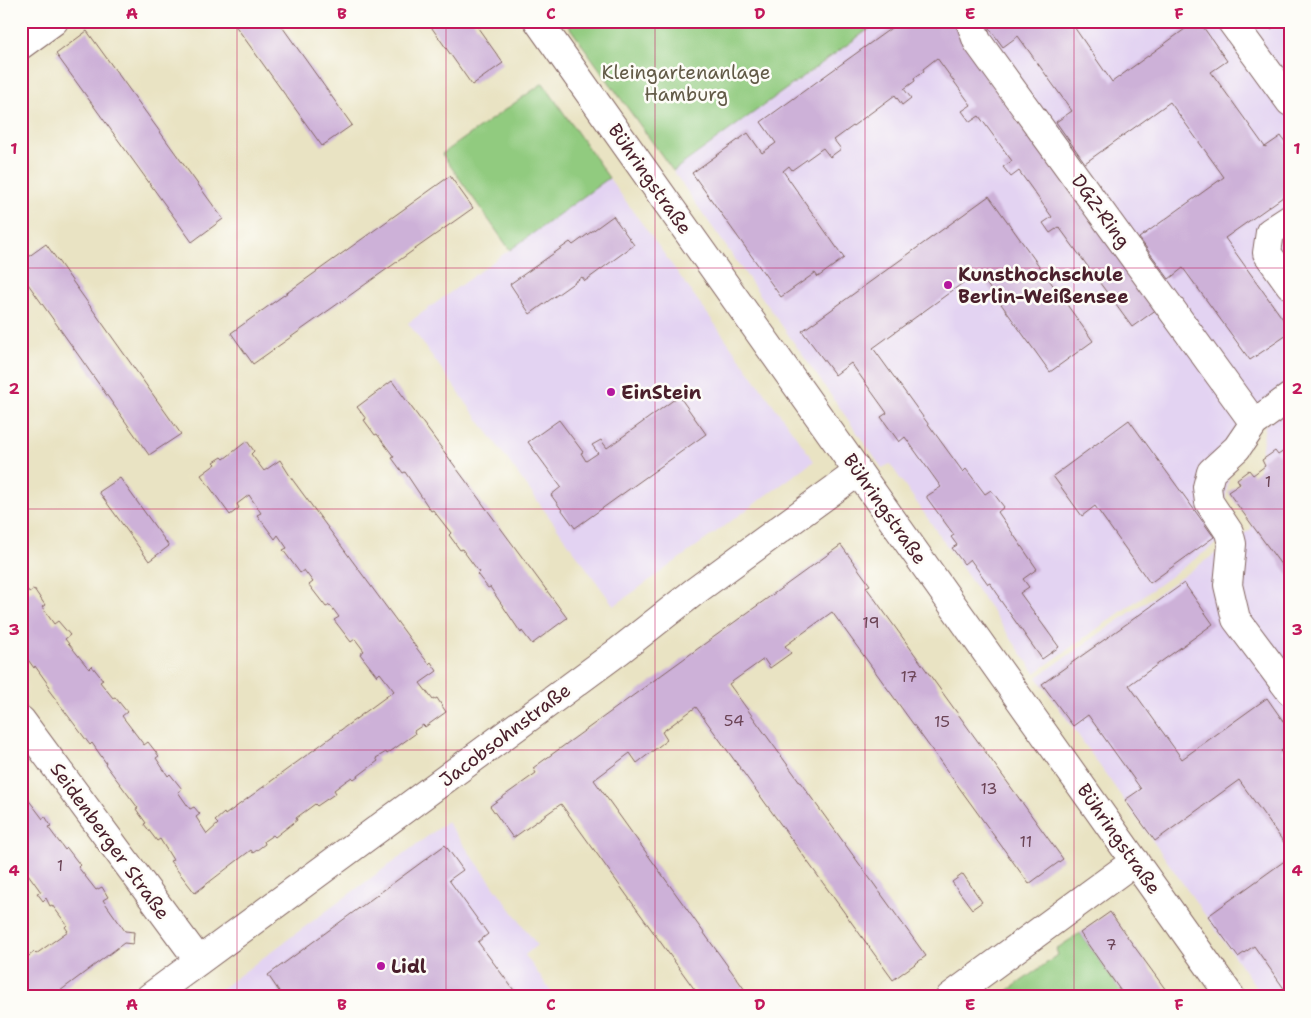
<svg xmlns="http://www.w3.org/2000/svg" width="1311" height="1018" viewBox="0 0 1311 1018" font-family="'Shantell Sans',sans-serif">
<style>
.built{fill:#e3d3f2}
.green{fill:#91cb7f;stroke:#6e7555}
.building{fill:#cdb1d8}
.lines{fill:none;stroke-linecap:round;stroke-linejoin:round}
.minor-casing{stroke:#826460;stroke-width:30}
.minor{stroke:#fff;stroke-width:28}
.grid{fill:none;stroke:#c2185b;stroke-width:1;stroke-opacity:0.55}
.poi-dot{fill:#b5179e;stroke:#fdfcf7;stroke-width:2}
.labels{text-anchor:middle;dominant-baseline:central;stroke-width:5;stroke-linejoin:round;paint-order:stroke}
.number-label{font-size:16px;fill:#6b4456}
.park-label{font-size:19px;fill:#635b48;stroke:#fdfcf7}
.street-label{font-size:19px;fill:#4a1f2b;stroke:#fdfcf7}
.poi-label{font-size:19px;font-weight:bold;fill:#4a1f2b;stroke:#fdfcf7;text-anchor:start}
.neatline{fill:none;stroke:#c2185b;stroke-width:2}
.grid-label{font-size:16px;text-anchor:middle;font-weight:bold;fill:#c2185b}
</style>
<rect width="100%" height="100%" fill="#fdfcf7"/>
<filter id="ink" filterUnits="userSpaceOnUse"><feTurbulence type="fractalNoise" baseFrequency=".02" numOctaves="2"/><feDisplacementMap in="SourceGraphic" scale="10" xChannelSelector="R" yChannelSelector="G"/><feConvolveMatrix kernelMatrix="1 2 1 2 8 2 1 2 1" color-interpolation-filters="sRGB"/></filter>
<filter id="wash" filterUnits="userSpaceOnUse"><feTurbulence type="fractalNoise" baseFrequency=".0096" numOctaves="4" result="noise"/><feDisplacementMap in="SourceGraphic" scale="20" xChannelSelector="R" yChannelSelector="G"/><feGaussianBlur stdDeviation="1.12" result="paint"/><feColorMatrix in="noise" values="0 0 0 0 0 0 0 0 0 0 0 0 0 0 0 0 0 1.4 0 .05"/><feComposite in="paint" operator="in"/></filter>
<g filter="url(#wash)">
<rect width="100%" height="100%" fill="#e9e3c3"/>
<path class="built" d="M881,21H1290V391L1236,429L1219,542L1035,673L890,464L882,468L673,171Z
M609,178L814,461L614,606L408,323Z
M1290,408V997H1263L1037,677L1251,529L1265,425Z
M447,822L537,945L525,955L555,997H210Z"/>
<path class="green" d="M565,21H880L673,171Z
M543,83L609,178L510,250L442,154Z
M1080,933L1125,997H999L1058,955L1056,949Z"/>
<g id="blocks">
<path class="building" d="M232,21H278L352,125L322,146Z
M427,21H473L503,63L472,85Z
M901,21L904,23L955,21L967,37L962,41L1157,309L1132,327L1059,227L1050,233L1043,223L1052,217L1019,171L1011,177L1003,167L1012,161L979,116L970,122L962,111L971,105L937,58L923,69L924,71L914,78L915,81L904,89L911,98L902,105L895,95L834,140L841,149L830,157L823,148L792,170L789,166L783,171L844,258L818,277L815,273L781,297L692,173L748,133L762,153L776,143L761,122Z
M984,21H1070L1112,82L1196,21H1199L1227,61L1211,72L1265,147L1281,136L1290,149V192L1225,238L1290,329V333L1250,360L1183,268L1169,279L1139,238L1224,177L1170,102L1085,163L1056,122L1072,111L1018,36L1003,47Z
M1265,21H1282L1271,29Z
M87,31L223,219L192,242L56,54Z
M450,176L473,208L253,364L231,333Z
M989,196L1093,341L1050,372L978,272L873,348L963,472L966,469L985,494L991,490L1004,507L998,512L1037,569L1023,579L1029,587L1020,593L1059,647L1042,659L998,597L999,596L990,583L988,584L970,559L964,564L952,548L957,545L951,537L954,535L927,498V496L941,487L905,437L899,442L881,417L887,413L851,363L835,375L802,331Z
M613,216L634,245L585,281L582,277L530,314L510,284L570,242L573,245Z
M46,244L181,434L149,455L21,274V262Z
M392,381L567,618L532,644L522,631L521,633L490,587L488,588L477,574L479,572L462,549L460,550L449,535L451,533L433,510L431,511L405,472L403,473L392,458L394,457L377,434L375,435L364,420L366,419L357,407Z
M679,396L706,434L575,528L551,495L561,487L528,442L559,420L583,452L581,453L586,461L598,453L592,445L601,440L607,448Z
M1129,420L1214,537L1150,583L1095,506L1082,516L1053,476Z
M247,441L254,451L251,454L264,471L280,460L292,479L421,654L429,664L431,662L437,671L420,683L433,700L437,698L446,712L425,727L423,725L414,731L415,734L387,754L386,752L376,758L378,761L354,779L352,777L346,781L334,790L336,793L317,806L315,804L296,818L297,820L275,837L273,835L264,841L265,844L253,853L251,850L195,893L170,861L173,860L160,839L157,841L144,824L146,823L136,809L138,808L105,764L106,763L92,743L90,745L48,689L50,687L35,666L34,668L21,650V581L29,593L34,589L45,605L42,607L54,624L58,621L70,635L65,639L89,669L92,666L103,680L100,682L113,698L115,697L127,712L122,716L144,745L148,742L159,756L156,758L168,776L170,774L182,789L178,792L190,809L194,807L200,814L196,817L207,834L218,824L215,821L224,813L225,815L394,691L380,673L377,676L360,654L364,651L355,639L351,642L334,620L339,617L330,605L326,607L309,585L313,582L304,570L300,573L283,550L287,548L278,535L275,539L257,515L261,513L249,495L237,504L239,508L230,515L201,475L216,464L214,462L222,457L224,459Z
M1290,447V577L1228,492L1240,484L1237,479L1249,470L1253,475L1265,466L1262,460L1275,451L1278,455Z
M120,478L169,546L149,561L99,492Z
M841,545L870,585L866,587L1063,859L1029,884L832,612L785,646L791,653L770,668L764,659L729,684L926,956L893,980L696,707L662,732L667,740L637,763L630,753L594,780L750,997H700L561,804L513,838L490,806L536,773L533,768Z
M1184,583L1213,624L1129,685L1182,759L1267,698L1290,731V745L1281,751L1290,764V851L1239,780L1155,841L1125,800L1141,789L1088,715L1073,726L1042,684Z
M21,794L22,796L24,794L43,819L45,816L51,826L48,827L65,850L67,848L80,865L78,867L96,890L102,887L108,897L103,900L125,931L134,932L133,944L124,943L52,997H21V965L26,961L25,959L34,952L36,954L68,931L65,927L67,925L52,905L50,906L46,898L43,901L37,893L41,892L28,874L24,877L21,872Z
M445,845L463,870L449,880L488,934L478,942L519,997H283L268,975Z
M1290,857V997L1254,946L1238,957L1208,916Z
M963,874L982,902L972,909L952,882Z
M1110,912L1126,935L1171,997H1125L1080,933Z"/>
</g>
</g>
<g filter="url(#ink)">
<use href="#blocks" fill-opacity="0" stroke="#826460" stroke-width="1"/>
<g class="lines">
<defs>
<path id="minor" d="M538,21L1231,997
M970,21L977,41L1254,423
M1231,21L1290,102
M21,45L54,21
M1290,219L1270,232L1267,253L1290,285
M1290,397L1254,423L1237,448L1211,472L1207,487L1209,502L1229,532L1232,544L1228,585L1236,619L1290,691
M21,720L199,961
M150,997L619,651L694,592L858,472
M950,997L1135,861"/>
</defs>
<use href="#minor" class="minor-casing"/>
<use href="#minor" class="minor"/>
</g>
</g>
<path class="grid" d="M237,21V997M446,21V997M655,21V997M865,21V997M1074,21V997M21,268H1290M21,509H1290M21,750H1290"/>
<g class="poi-dot">
<circle cx="948" cy="285" r="5"/>
<circle cx="611" cy="392" r="5"/>
<circle cx="381" cy="966" r="5"/>
</g>
<g class="labels">
<g class="number-label">
<text x="1268" y="481">1</text>
<text x="871" y="622">19</text>
<text x="909" y="676">17</text>
<text x="734" y="720">54</text>
<text x="942" y="721">15</text>
<text x="989" y="788">13</text>
<text x="1026" y="841">11</text>
<text x="60" y="865">1</text>
<text x="1111" y="944">7</text>
</g>
<g class="park-label">
<text x="686" y="72">Kleingartenanlage<tspan x="686" dy="22">Hamburg</tspan></text>
</g>
<g class="street-label">
<text transform="translate(650 179) rotate(55)">Bühringstraße</text>
<text transform="translate(1101 211) rotate(54)">DGZ-Ring</text>
<text transform="translate(885 509) rotate(55)">Bühringstraße</text>
<text transform="translate(505 735) rotate(-37)">Jacobsohnstraße</text>
<text transform="translate(1119 839) rotate(55)">Bühringstraße</text>
<text transform="translate(110 841) rotate(54)">Seidenberger Straße</text>
</g>
<g class="poi-label">
<text x="958" y="274">Kunsthochschule<tspan x="958" dy="22">Berlin-Weißensee</tspan></text>
<text x="621" y="392">EinStein</text>
<text x="391" y="966">Lidl</text>
</g>
</g>
<rect width="1311" height="1018" fill="none" stroke="#fdfcf7" stroke-width="55"/>
<rect x="28" y="28" width="1256" height="962" class="neatline"/>
<g class="grid-label">
<text x="132" y="19">A</text>
<text x="342" y="19">B</text>
<text x="551" y="19">C</text>
<text x="760" y="19">D</text>
<text x="970" y="19">E</text>
<text x="1179" y="19">F</text>
<text x="14" y="154">1</text>
<text x="1297" y="154">1</text>
<text x="14" y="394">2</text>
<text x="1297" y="394">2</text>
<text x="14" y="635">3</text>
<text x="1297" y="635">3</text>
<text x="14" y="876">4</text>
<text x="1297" y="876">4</text>
<text x="132" y="1010">A</text>
<text x="342" y="1010">B</text>
<text x="551" y="1010">C</text>
<text x="760" y="1010">D</text>
<text x="970" y="1010">E</text>
<text x="1179" y="1010">F</text>
</g>
</svg>
